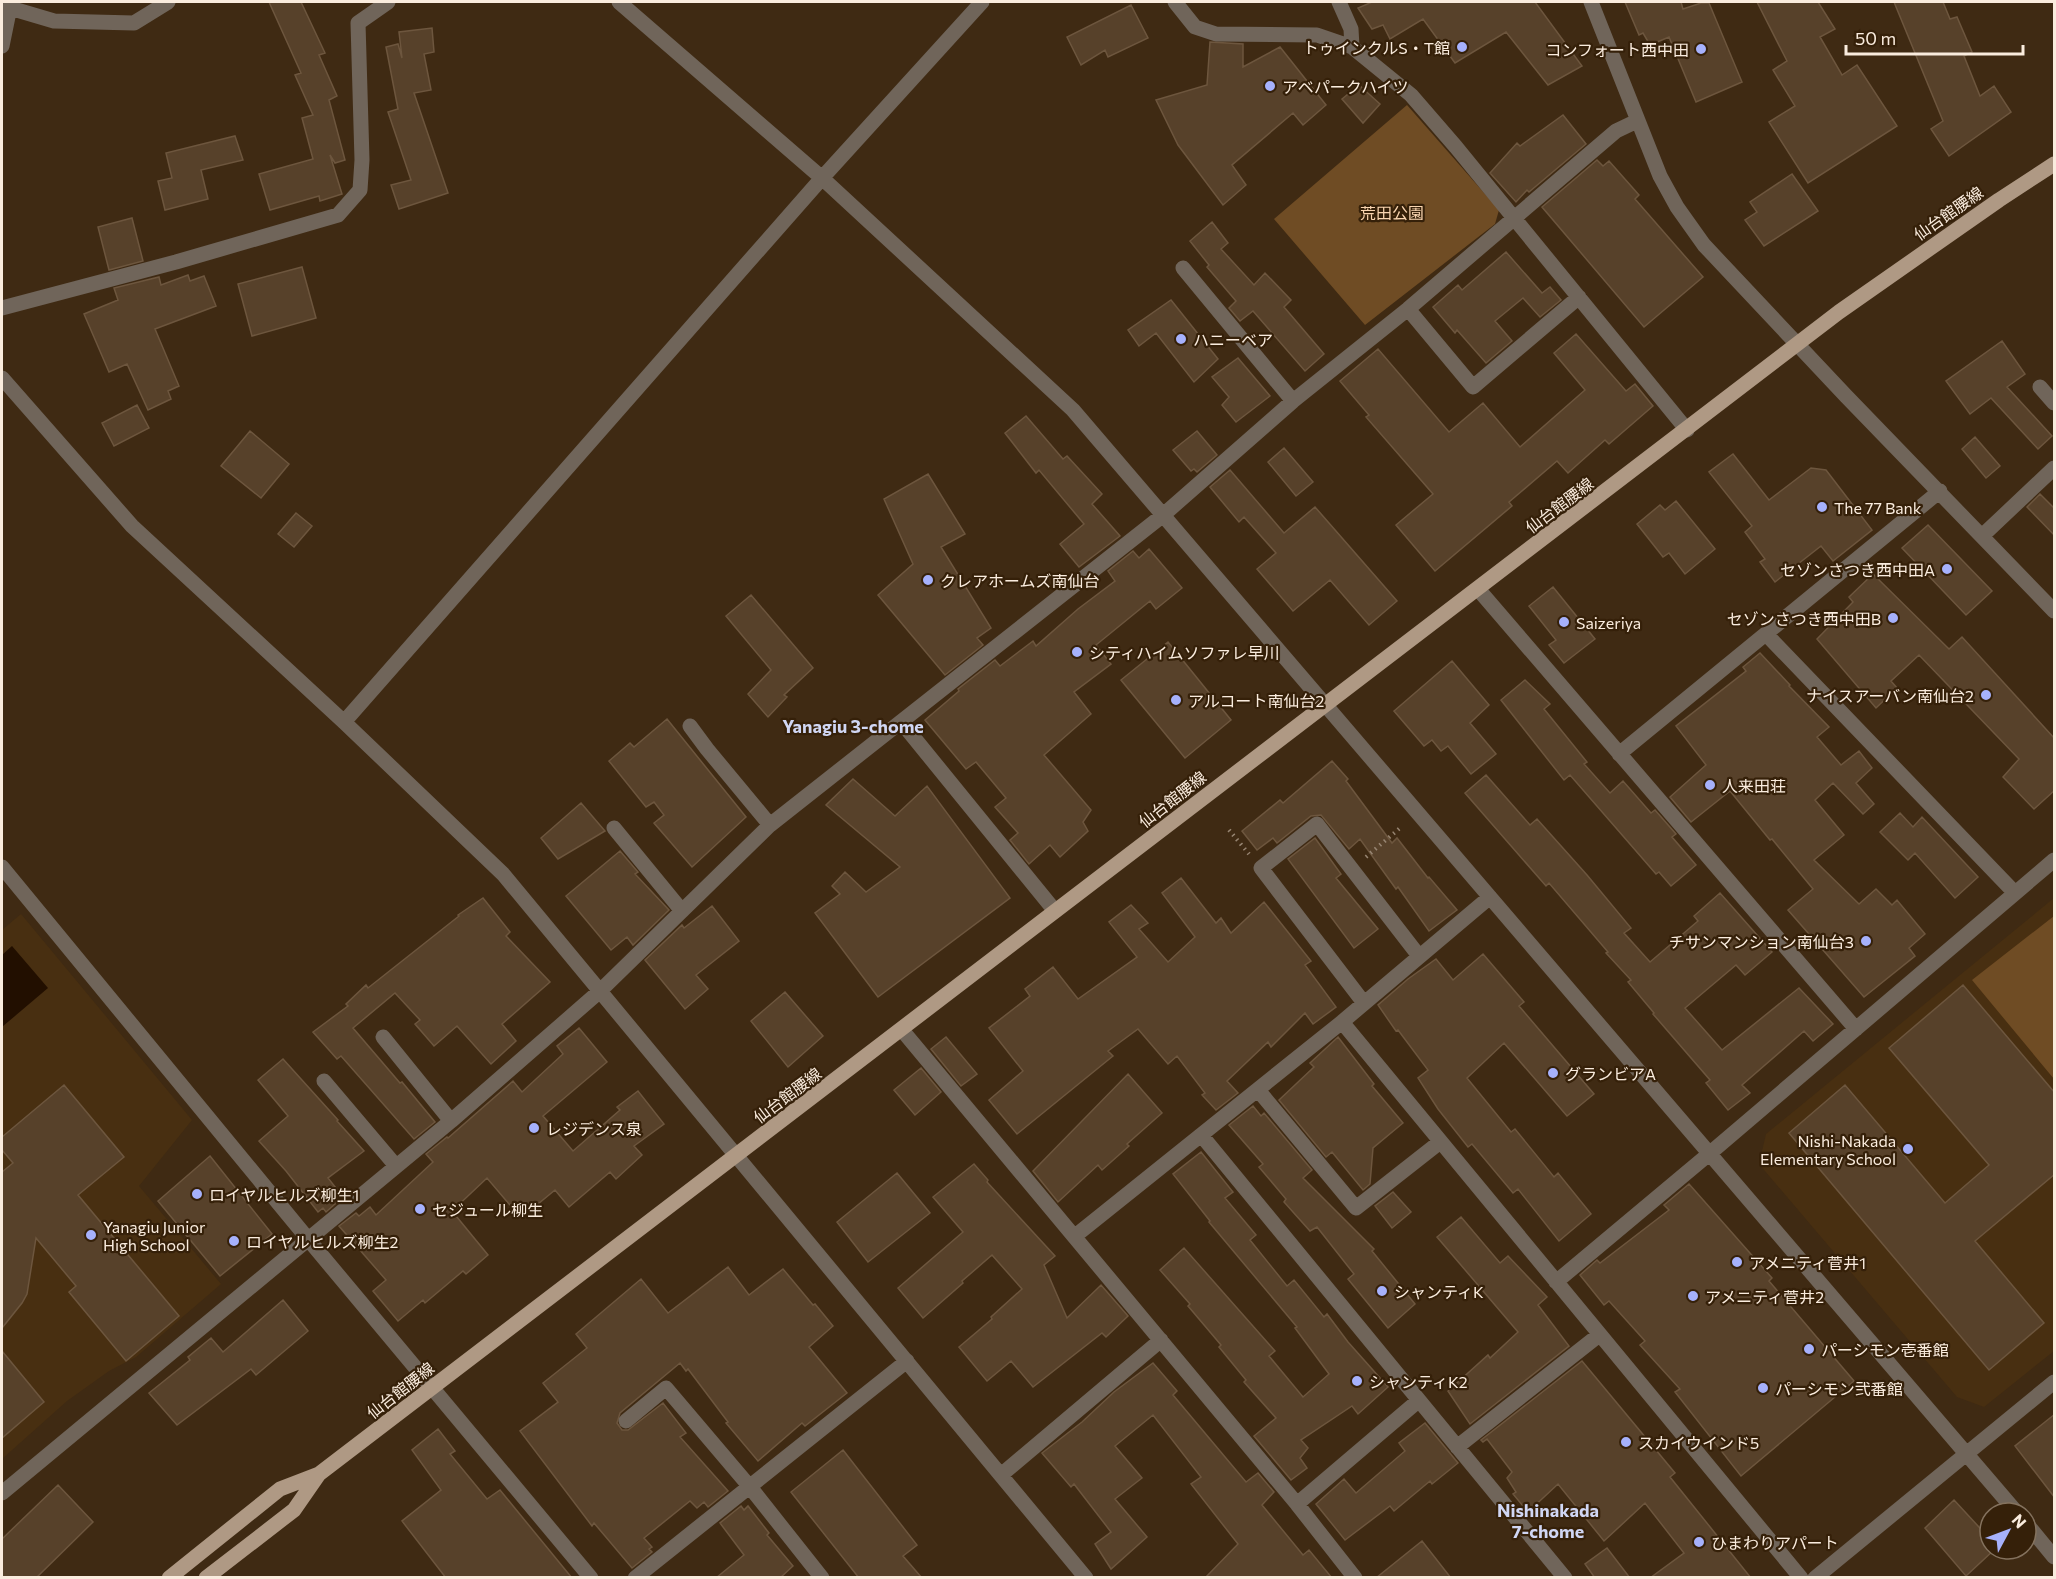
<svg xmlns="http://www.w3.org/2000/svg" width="2056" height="1579" viewBox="0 0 2056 1579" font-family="Commissioner,'Noto Sans JP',sans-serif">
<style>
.built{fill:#482f11}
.green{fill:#6f4c24}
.water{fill:#220f00}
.building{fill:#57412a;stroke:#6d563e;stroke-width:1.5}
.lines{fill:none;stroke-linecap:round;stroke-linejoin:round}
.path{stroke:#978572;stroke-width:4;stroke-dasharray:1.5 4.5;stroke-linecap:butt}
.minor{stroke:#70655a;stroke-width:15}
.major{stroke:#af9984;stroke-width:15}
.poi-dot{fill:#a6b1fc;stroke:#352009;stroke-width:2}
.labels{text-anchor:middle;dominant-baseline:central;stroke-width:4.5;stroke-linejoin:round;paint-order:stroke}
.poi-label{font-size:16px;fill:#faecde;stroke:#352009;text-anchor:start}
.park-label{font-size:16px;fill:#fad5b0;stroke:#352009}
.street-label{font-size:16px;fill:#faecde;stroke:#352009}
.neighbourhood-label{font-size:18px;font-weight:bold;fill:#d0d6f3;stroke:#352009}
</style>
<rect width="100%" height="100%" fill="#3f2a13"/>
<path class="built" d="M2054,898V1351L1984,1407L1957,1397L1759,1164L1766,1134Z
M21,914L192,1120L139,1186L221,1284L136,1357L109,1371L67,1401L2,1459V930Z"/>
<path class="green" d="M1407,105L1499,210L1495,224L1365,325L1274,219Z
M2054,916V1079L1972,980Z"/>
<path class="water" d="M12,946L48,988L2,1027V955Z"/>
<path class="building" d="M269,2H301L325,53L319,55L337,96L329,100L345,160L335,163L330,155L342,194L320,201L319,196L270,210L259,174L313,159L302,118L313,115L295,75L301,73Z
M1372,2H1535L1582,66L1548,85L1506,32L1455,63L1423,19L1390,39L1383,25L1372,29L1358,8Z
M1625,2H1681L1683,9L1701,3H1709L1742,82L1696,102L1669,37L1650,45L1643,33L1639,35Z
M1757,2H1818L1835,29L1820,37L1842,75L1857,65L1897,126L1808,183L1769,122L1795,106L1773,70L1787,61Z
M1894,2H1943L1950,19L1957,17L1972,52L1964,56L1980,96L1994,86L2011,112L1949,156L1931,129L1943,121Z
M1131,5L1148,38L1108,57L1105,50L1081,65L1067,37Z
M432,28L434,52L424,54L431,90L414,93L448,193L399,209L391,185L411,180L388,112L398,109L386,47L398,44L402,58L399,32Z
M1210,42L1243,44V67L1280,47L1326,105L1303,125L1293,113L1232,165L1246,185L1223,205L1178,145L1156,100L1207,85Z
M1359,85L1380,104L1363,123L1342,99Z
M1563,115L1586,144L1529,192L1527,190L1516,202L1490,173L1517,143L1520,146Z
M235,136L243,160L201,170L208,199L165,210L158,181L172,178L166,153Z
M1597,160L1603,166L1609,161L1639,195L1635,199L1703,277L1644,327L1542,207Z
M1792,174L1818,211L1764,246L1745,220L1757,212L1750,202Z
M132,218L143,261L109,270L98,227Z
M1212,222L1228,243L1221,249L1254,285L1265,273L1291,300L1284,307L1324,354L1305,371L1253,311L1240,321L1229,308L1236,301L1207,267L1209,265L1190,241Z
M1506,252L1542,293L1550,287L1561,300L1540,317L1523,298L1495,321L1512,341L1486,363L1457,330L1455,333L1433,307L1458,285L1462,290Z
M302,267L316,318L252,336L238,284Z
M188,275L190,281L204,276L216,306L155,329L179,386L168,391L171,399L148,410L127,364L109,372L84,314L118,300L114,288L159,277L161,285Z
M1171,300L1218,359L1194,382L1156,333L1139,346L1128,330Z
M1576,334L1626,391L1635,384L1653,406L1609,444L1605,440L1568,473L1557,461L1509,502L1512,506L1435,571L1396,525L1433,494L1366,417L1369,415L1340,381L1378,349L1449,432L1483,403L1520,447L1585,390L1554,353Z
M2002,341L2025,374L2007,387L2052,436L2038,449L1991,398L1970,414L1946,381Z
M1238,358L1270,396L1236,422L1222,405L1229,397L1212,377Z
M137,405L149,428L114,446L102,423Z
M1026,416L1063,459L1067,456L1102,494L1092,504L1120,536L1079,567L1060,544L1084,524L1039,470L1036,473L1005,433Z
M250,431L289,464L261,498L221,466Z
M1197,431L1217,455L1197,472L1194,469L1191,471L1173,450Z
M1975,437L2000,466L1986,478L1962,449Z
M1284,448L1313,482L1296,496L1268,462Z
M1733,454L1769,500L1811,468L1826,470L1872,530L1833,561L1821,546L1775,582L1760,562L1765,559L1745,532L1752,526L1709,472Z
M1230,470L1284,533L1315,507L1397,601L1369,625L1330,580L1293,611L1257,569L1276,553L1244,517L1239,522L1210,487Z
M928,474L965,534L941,547L991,628L977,638L983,645L945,675L878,595L913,564L884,499Z
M2040,494L2055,509V536L2027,507Z
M1676,501L1715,549L1685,574L1669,553L1663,557L1637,524L1660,505L1665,510Z
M296,513L312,526L294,547L278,534Z
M1928,525L1992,591L1966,615L1902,548Z
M1149,549L1182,588L1156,609L1150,601L1096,645L1111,664L1074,692L1091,714L1044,755L1091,810L1083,822L1088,831L1060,857L1050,845L1029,864L1010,840L1018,833L995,807L1006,798L976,762L966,769L925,720L959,691L958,689L995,660L1000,666L1033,641L1036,646L1078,609L1115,581L1108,571L1133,551L1139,558Z
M1873,574L1949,649L1962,637L2055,739V790L2034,809L2003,777L2019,759L1919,655L1891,681L1897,688L1876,708L1817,639L1853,602L1849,597Z
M1553,587L1595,639L1564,663L1549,645L1556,640L1529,606Z
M751,595L813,668L784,695L787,697L768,717L748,694L771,670L726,616Z
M1168,642L1231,720L1185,758L1121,680Z
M1760,653L1790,685L1789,686L1829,727L1817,737L1841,765L1859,751L1872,768L1856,783L1874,804L1863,814L1833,783L1815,800L1844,835L1814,860L1859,904L1876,889L1892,905L1897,900L1925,934L1909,948L1915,956L1864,997L1788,910L1813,889L1772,839L1770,840L1730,791L1691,822L1670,797L1706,765L1676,726L1746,671L1743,667Z
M1452,661L1489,705L1470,723L1496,754L1471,774L1448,746L1441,751L1432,740L1424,746L1394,711Z
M1525,680L1550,704L1544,709L1587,762L1584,764L1610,793L1623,781L1651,813L1655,810L1676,834L1672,837L1696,865L1671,886L1659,872L1656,874L1570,775L1564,780L1501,700Z
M667,719L746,817L692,867L654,823L664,815L654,802L646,807L609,761L630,743L634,747Z
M1332,761L1348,779L1346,781L1392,843L1397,838L1428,878L1429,877L1457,910L1429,931L1398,887L1396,889L1360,839L1349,849L1321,815L1311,816L1277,843L1273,838L1257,850L1242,831L1280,800L1283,803Z
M1486,775L1530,825L1537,819L1587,875L1631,928L1624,933L1650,962L1698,921L1694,916L1720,893L1772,952L1745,975L1736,965L1685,1008L1722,1050L1799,988L1833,1024L1813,1041L1804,1031L1742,1085L1750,1093L1728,1110L1706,1083L1710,1080L1653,1014L1654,1013L1628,982L1631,980L1606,953L1608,952L1549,883L1546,886L1465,793Z
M853,779L895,816L927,786L1010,898L878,997L815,913L840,894L832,886L845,872L866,892L900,867L826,805Z
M581,803L605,831L558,859L541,838Z
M1900,813L1913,827L1922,817L1978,877L1955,898L1915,853L1908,860L1880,832Z
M1315,838L1341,874L1336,878L1378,929L1354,948L1288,859Z
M620,851L638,872L635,874L669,910L633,945L627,937L611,950L566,896Z
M1181,878L1216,923L1221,918L1231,933L1264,902L1311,961L1305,965L1336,1007L1313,1024L1305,1013L1271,1047L1268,1042L1227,1081L1238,1093L1216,1110L1202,1095L1205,1093L1177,1056L1168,1064L1138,1029L1108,1051L1113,1056L1017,1134L989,1100L1023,1071L989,1028L1030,996L1025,989L1053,967L1078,999L1137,957L1109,922L1131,905L1148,923L1139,929L1168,962L1195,937L1162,893Z
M483,898L510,932L506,936L550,982L502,1024L516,1041L491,1064L457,1026L434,1046L415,1024L420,1020L395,993L353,1028L400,1083L402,1082L435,1122L414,1139L341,1056L337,1059L313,1032L348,1006L346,1004L366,985L368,988L459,916L458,915Z
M712,906L739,941L696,975L708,989L685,1009L645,960L682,925L684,928Z
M1483,954L1524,1002L1519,1006L1594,1094L1567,1116L1504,1043L1467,1078L1511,1132L1515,1129L1554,1177L1558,1173L1591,1214L1559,1241L1518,1189L1513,1193L1472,1144L1468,1147L1438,1109L1418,1078L1428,1070L1398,1030L1396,1031L1378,1005L1408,979L1436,959L1453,980Z
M1963,985L2055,1093V1174L1975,1241L2044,1323L1989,1370L1789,1133L1845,1085L1945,1203L1989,1165L1889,1048Z
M785,992L823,1036L788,1067L751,1021Z
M579,1028L607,1062L543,1116L573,1151L620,1110L617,1107L638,1091L664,1124L634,1146L642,1155L616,1179L610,1172L569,1207L555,1190L521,1218L487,1178L452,1211L488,1255L466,1274L463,1271L425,1303L423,1300L398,1321L373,1291L386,1280L339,1226L356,1213L359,1216L370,1207L376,1215L433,1162L426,1154L447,1137L448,1138L513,1081L522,1092L563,1054L557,1046Z
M946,1037L977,1074L961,1086L931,1049Z
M1338,1037L1374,1084L1372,1086L1403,1123L1373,1148L1370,1184L1363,1190L1332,1152L1326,1157L1279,1100L1314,1067L1310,1063Z
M283,1059L338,1120L337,1121L364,1151L328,1178L343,1197L326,1212L323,1208L318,1212L286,1171L259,1141L288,1116L258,1080Z
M921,1068L941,1092L915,1115L894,1090Z
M1128,1074L1162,1113L1127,1144L1129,1146L1102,1170L1098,1165L1058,1202L1033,1171Z
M64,1085L124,1157L78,1195L179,1316L126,1361L69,1292L76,1286L36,1238L27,1294L22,1303L2,1328V1172L13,1163L2,1150V1137Z
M1253,1106L1261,1116L1264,1113L1312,1170L1303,1178L1374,1249L1372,1251L1415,1304L1388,1328L1348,1279L1354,1274L1317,1227L1310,1231L1284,1202L1286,1199L1259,1167L1263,1164L1229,1125Z
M1201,1152L1233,1192L1225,1198L1256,1235L1250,1240L1287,1286L1294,1280L1324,1317L1327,1314L1348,1342L1388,1387L1358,1414L1352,1406L1301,1440L1308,1448L1300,1458L1307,1468L1291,1480L1254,1436L1276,1418L1244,1382L1246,1380L1219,1347L1221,1345L1188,1306L1190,1304L1160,1270L1184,1248L1275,1351L1269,1356L1303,1397L1329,1374L1295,1328L1297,1327L1209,1222L1210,1221L1173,1174Z
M210,1156L272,1234L220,1276L158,1201Z
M974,1164L988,1180L987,1182L1055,1256L1044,1265L1067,1318L1101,1285L1128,1316L1106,1337L1102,1333L1033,1387L1011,1361L987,1381L959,1347L992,1319L991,1317L1022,1289L992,1255L962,1281L963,1283L923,1318L898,1288L963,1232L933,1197Z
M897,1173L930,1213L868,1262L837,1222Z
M1689,1184L1772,1278L1769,1281L1854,1381L1741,1476L1675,1392L1680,1389L1640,1345L1645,1341L1609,1301L1604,1305L1580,1275L1597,1260L1600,1263L1669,1210L1664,1205Z
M1393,1192L1411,1212L1392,1228L1375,1206Z
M1461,1217L1500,1263L1508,1256L1547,1297L1538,1305L1569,1346L1470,1424L1448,1391L1488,1355L1490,1358L1518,1332L1437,1237Z
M728,1267L749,1295L783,1269L813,1305L815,1304L833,1326L809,1347L847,1393L805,1426L802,1423L758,1461L726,1423L728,1422L688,1369L686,1371L680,1363L620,1413L617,1423L622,1430H628L663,1403L686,1433L680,1437L728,1491L708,1507L704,1502L697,1508L690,1501L644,1538L652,1547L649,1549L652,1552L632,1568L594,1523L592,1526L520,1431L558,1402L543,1383L587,1348L576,1334L641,1279L668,1313Z
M283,1300L308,1331L256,1375L251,1369L177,1425L149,1393L190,1360L188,1357L211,1338L223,1352Z
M2,1351L44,1402L2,1438Z
M1582,1361L1675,1473L1670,1477L1751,1578H1650L1684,1553L1645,1503L1604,1541L1558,1484L1528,1512L1513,1494L1516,1492L1507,1478L1512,1472L1487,1439L1483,1442L1481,1440Z
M1153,1363L1177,1391L1173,1395L1246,1482L1258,1473L1274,1492L1262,1505L1303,1555L1309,1550L1332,1578H1205L1238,1544L1191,1484L1201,1477L1153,1415L1115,1446L1142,1478L1115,1499L1147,1537L1111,1569L1095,1544L1111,1532L1074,1484L1071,1487L1042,1453L1082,1422L1114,1392Z
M2055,1414V1498L2015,1446Z
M1425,1423L1458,1463L1432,1484L1430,1481L1394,1511L1390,1506L1345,1540L1316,1504L1344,1479L1356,1493L1405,1451L1399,1443Z
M438,1429L455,1451L450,1454L487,1499L500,1490L572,1578H446L402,1521L441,1490L412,1450Z
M843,1450L917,1545L903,1556L922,1578H859L791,1492Z
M58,1485L93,1522L36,1578H2V1539Z
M1954,1500L1990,1539V1549H1995L1966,1576L1925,1528Z
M741,1506L744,1510L748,1506L769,1533L767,1535L793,1566L780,1578H716L744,1555L720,1523Z
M1422,1541L1451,1578H1376Z
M1607,1548L1630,1578H1595L1585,1564Z"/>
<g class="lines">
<path class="path" d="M1229,830L1249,854
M1366,857L1400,828"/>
<path class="minor" d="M619,2L822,178L1073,410L2017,1513
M1175,2L1195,27L1216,34L1317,35L1352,47L1411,95L1456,147L1687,430
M1339,2L1351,29L1352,47
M1591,2L1660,176L1677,207L1704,245L1846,396L2054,611
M10,8L54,21L134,23L168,2
M2,46L11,2
M1183,268L1293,401
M2,308L176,262L338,215L360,190L362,160L358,23L388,2
M1408,309L1473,387L1579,297
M2,378L132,526L344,722L503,874L1086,1578
M2040,387L2054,403
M1982,536L2054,468
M1478,589L1856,1029
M1766,634L2015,893
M344,722L822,178L982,2
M902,723L1055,911
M690,726L707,749L770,825
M1619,754L1940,491
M614,828L682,911
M2,867L308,1239L591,1578
M1364,1003L1261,868L1317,824L1419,956
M1342,1022L1801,1578
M902,1030L1297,1504L1355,1578
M383,1037L451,1121
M324,1081L396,1166
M1258,1090L1356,1208L1440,1142
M1202,1136L1565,1578
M1075,1236L1342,1022L1490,897
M1556,1282L1709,1154L2054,860
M626,1421L666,1388L750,1487L822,1578
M1457,1447L1599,1335
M1001,1475L1161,1340
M2,1493L451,1121L600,991L770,825L1162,516L1293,401L1408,309L1616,131L1637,121
M1297,1504L1418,1401
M2026,1523L2054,1557
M635,1578L907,1361
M1815,1578L2054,1382"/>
<path class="major" d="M169,1578L280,1489L319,1474
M206,1578L294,1510L319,1474L1839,312L1999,200L2054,164"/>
</g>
<g class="poi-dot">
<circle cx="1462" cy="47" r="6"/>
<circle cx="1701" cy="49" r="6"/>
<circle cx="1270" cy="86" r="6"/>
<circle cx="1181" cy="339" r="6"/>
<circle cx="1822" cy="507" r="6"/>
<circle cx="1947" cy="569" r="6"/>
<circle cx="928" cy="580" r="6"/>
<circle cx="1893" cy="618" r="6"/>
<circle cx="1564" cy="622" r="6"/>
<circle cx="1077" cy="652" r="6"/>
<circle cx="1986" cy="695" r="6"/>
<circle cx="1176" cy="700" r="6"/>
<circle cx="1710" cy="785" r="6"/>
<circle cx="1866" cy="941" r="6"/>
<circle cx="1553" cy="1073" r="6"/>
<circle cx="534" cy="1128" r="6"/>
<circle cx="1908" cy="1149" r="6"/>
<circle cx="197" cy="1194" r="6"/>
<circle cx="420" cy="1209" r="6"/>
<circle cx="91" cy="1235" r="6"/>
<circle cx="234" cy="1241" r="6"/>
<circle cx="1737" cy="1262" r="6"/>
<circle cx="1382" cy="1291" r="6"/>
<circle cx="1693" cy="1296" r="6"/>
<circle cx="1809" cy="1349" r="6"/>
<circle cx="1357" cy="1381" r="6"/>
<circle cx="1763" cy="1388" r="6"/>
<circle cx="1626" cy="1442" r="6"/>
<circle cx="1699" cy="1542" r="6"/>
</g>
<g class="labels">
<g class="poi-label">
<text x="1450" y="47" text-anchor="end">トゥインクルS・T館</text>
<text x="1689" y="49" text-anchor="end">コンフォート西中田</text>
<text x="1282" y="86">アベパークハイツ</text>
<text x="1193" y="339">ハニーベア</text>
<text x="1834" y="507">The 77 Bank</text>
<text x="1935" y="569" text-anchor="end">セゾンさつき西中田A</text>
<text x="940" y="580">クレアホームズ南仙台</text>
<text x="1881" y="618" text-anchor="end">セゾンさつき西中田B</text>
<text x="1576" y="622">Saizeriya</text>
<text x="1089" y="652">シティハイムソファレ早川</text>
<text x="1974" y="695" text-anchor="end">ナイスアーバン南仙台2</text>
<text x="1188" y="700">アルコート南仙台2</text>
<text x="1722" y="785">人来田荘</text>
<text x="1854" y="941" text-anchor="end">チサンマンション南仙台3</text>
<text x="1565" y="1073">グランビアA</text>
<text x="546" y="1128">レジデンス泉</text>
<text x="1896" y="1140" text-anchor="end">Nishi-Nakada<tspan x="1896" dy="18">Elementary School</tspan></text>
<text x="209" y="1194">ロイヤルヒルズ柳生1</text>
<text x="432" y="1209">セジュール柳生</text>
<text x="103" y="1226">Yanagiu Junior<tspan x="103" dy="18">High School</tspan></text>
<text x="246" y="1241">ロイヤルヒルズ柳生2</text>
<text x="1749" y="1262">アメニティ菅井1</text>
<text x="1394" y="1291">シャンティK</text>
<text x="1705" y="1296">アメニティ菅井2</text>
<text x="1821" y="1349">パーシモン壱番館</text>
<text x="1369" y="1381">シャンティK2</text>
<text x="1775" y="1388">パーシモン弐番館</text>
<text x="1638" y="1442">スカイウインド5</text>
<text x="1711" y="1542">ひまわりアパート</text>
</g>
<g class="park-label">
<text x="1392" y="212">荒田公園</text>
</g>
<g class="street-label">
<text transform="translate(1948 213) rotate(-35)">仙台館腰線</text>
<text transform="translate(1559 505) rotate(-37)">仙台館腰線</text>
<text transform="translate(1172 799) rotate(-38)">仙台館腰線</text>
<text transform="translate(787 1095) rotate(-37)">仙台館腰線</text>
<text transform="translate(400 1390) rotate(-38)">仙台館腰線</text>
</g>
<g class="neighbourhood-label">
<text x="853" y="726">Yanagiu 3-chome</text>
<text x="1548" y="1510">Nishinakada<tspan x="1548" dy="21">7-chome</tspan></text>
</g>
</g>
<rect width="2056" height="1579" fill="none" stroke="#faecde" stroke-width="6"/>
<g transform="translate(2008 1531) rotate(49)"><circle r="28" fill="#352009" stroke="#84725e" stroke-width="1.5"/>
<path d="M0-4.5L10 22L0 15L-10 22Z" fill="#a6b1fc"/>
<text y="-9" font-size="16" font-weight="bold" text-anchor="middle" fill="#faecde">N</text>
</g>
<path d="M1846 45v9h177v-9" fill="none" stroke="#faecde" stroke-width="3"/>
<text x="1855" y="45" font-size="18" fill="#faecde" stroke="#352009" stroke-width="4.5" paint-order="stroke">50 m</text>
</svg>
